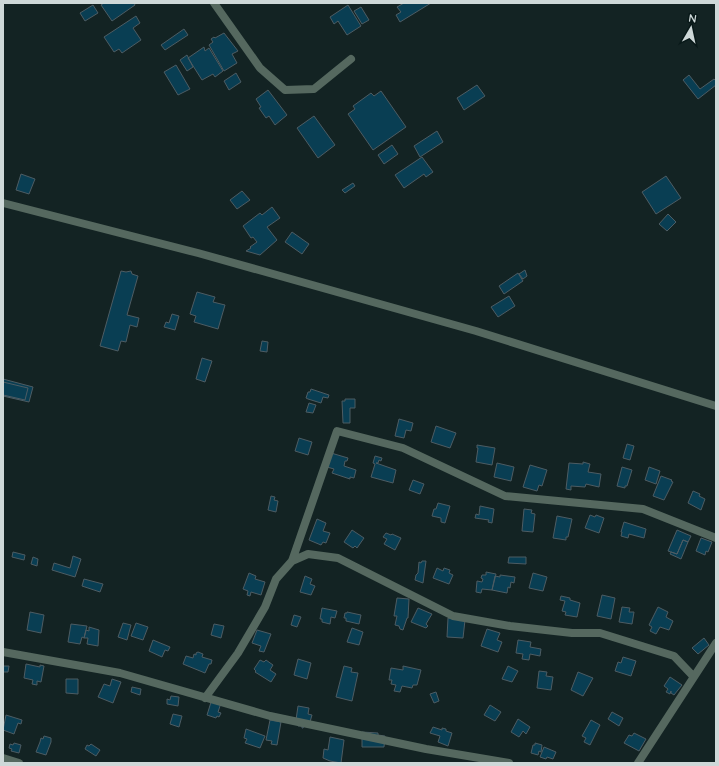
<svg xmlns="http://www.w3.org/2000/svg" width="719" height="766" viewBox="0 0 719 766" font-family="Quicksand,sans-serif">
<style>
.building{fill:#093e53;stroke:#4d5c63}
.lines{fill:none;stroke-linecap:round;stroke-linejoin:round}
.street{stroke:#55685f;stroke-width:8}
</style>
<rect width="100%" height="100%" fill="#132323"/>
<path class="building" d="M104,3H134L135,5L112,21L101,5Z
M404,3H431L400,22L396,15L401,12L397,7Z
M93,5L98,13L85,21L80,13Z
M348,5L361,26L347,35L338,21L334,24L330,17Z
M361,7L369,20L362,24L354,11Z
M136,16L140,23L133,28L141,40L122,53L119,49L114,52L104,37Z
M184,29L188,35L165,50L161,45Z
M224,33L238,51L232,54L237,63L224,71L209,45L213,42L211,39L214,37L215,38Z
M204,47L205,51L209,48L223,71L215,77L213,74L202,80L188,58Z
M187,55L193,67L187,71L180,60Z
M176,65L190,89L178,95L164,72Z
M236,73L241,82L229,90L224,81Z
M689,75L700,89L714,79L715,80L716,79V85L698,99L683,80Z
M477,85L485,96L464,110L457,98Z
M268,90L287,115L275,125L269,116L266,118L259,108L261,107L256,99Z
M381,91L406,127L373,150L348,114L355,109L353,106L371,93L374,96Z
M314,116L335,145L318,158L297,128Z
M437,131L443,142L420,157L414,146Z
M392,145L398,154L384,164L378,155Z
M422,157L433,172L426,177L424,174L404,188L395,175Z
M21,174L35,179L29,194L16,190Z
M666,176L681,198L656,214L642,192Z
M353,183L355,186L345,193L342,190Z
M242,191L250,200L237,209L230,200Z
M272,207L280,218L267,227L277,240L260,255L246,251L251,248L250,247L257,242L253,237L251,238L243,226L260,213L262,215Z
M668,214L676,222L667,231L659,224Z
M292,232L309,244L302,254L285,242Z
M525,270L527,276L523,279L519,274Z
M121,271L126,272L131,271L132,274L138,276L127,315L139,318L137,327L130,325L126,342L121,341L118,351L100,346Z
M518,273L523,281L504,294L499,286Z
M197,292L215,297L213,302L225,305L218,329L194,322L196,316L190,314Z
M509,296L515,306L498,317L491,307Z
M172,314L179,316L175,330L164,327L166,322L169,323Z
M262,341L268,342L267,352L260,351Z
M202,358L212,361L205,382L196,379Z
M3,379L33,387L29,402L3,396Z
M3,382L28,388L25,400L3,395Z
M311,389L329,395L328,398L323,397L321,403L308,399L306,398L308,392H310Z
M345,399H355V408H350V423H343L342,401H345Z
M309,403L316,405L313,413L306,412Z
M399,419L413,423L411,431L406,430L404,438L395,436Z
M436,426L456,433L450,448L431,442Z
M299,438L312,442L308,455L295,451Z
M627,444L634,446L630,460L623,458Z
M477,445L495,448L492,465L476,462L478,448H477Z
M331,453L348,458L347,461H345L344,466L356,470L354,478L350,477V479L332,473L334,469L327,467Z
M375,456L382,458L381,461L379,460L378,463H376L396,470L393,483L371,477L375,464L373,463Z
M583,462L590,464L588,472L601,474L599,487L586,484L585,487L571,486V490L566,489L569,463L583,464Z
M497,463L514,467L511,481L494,477Z
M530,465L547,470L542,486L539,485L537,491L523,487Z
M622,467L632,470L627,486H625V488L617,486Z
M649,467L660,471L656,484L645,480Z
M661,476L672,480L671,481L673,482L664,500L653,496Z
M413,480L424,484L420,494L409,490Z
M693,491L700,494L699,496L705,499L701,510L688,503Z
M271,496L275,497L274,500L278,501L276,512L268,510Z
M438,503L450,506L445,523L441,522V518L432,516L434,509H436Z
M480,506L494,509L492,523L488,522L489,520L475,518L476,514L479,515Z
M524,509L532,510L531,513L535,514L533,532L522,531Z
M590,515L595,517L596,515L604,518L599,533L585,528Z
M557,516L572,519L568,537H566V540L553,538Z
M317,519L326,523L323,531L330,533L326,543L323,542L321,545L309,540Z
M624,522L646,529L644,538L629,534L628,538L621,536L622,532H621Z
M352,530L364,538L357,548L355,546L353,548L344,542Z
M677,530L691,536L688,542L683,540L677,554L668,551Z
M386,533L391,535L392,534L401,538L395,550L384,544L387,539L383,537Z
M701,538L712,542L708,552L706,551L705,555L696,551Z
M683,540L688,542L681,559L670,554L671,552L677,554Z
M13,552L25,555L24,560L12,557Z
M73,556L81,559L75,577L52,570L54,563L70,568Z
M33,557L38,559L37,566L31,564Z
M509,557H526V564L508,563Z
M422,561H426L423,583L415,580L416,575L418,573L419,562L421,563Z
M437,568L443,571L444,568L450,570L449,573L453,575L449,584L433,578Z
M486,572L496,574L492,590L482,589L481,593L476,592L477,581L482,582L483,579L481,578L482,575H486Z
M249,573L256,576L255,579L265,582L261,595L251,592L250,596L247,595L248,591L243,589Z
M533,573L547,577L543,591L529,588Z
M500,575L515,577L514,583L511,582L510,588L508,587L507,593L492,590L495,576L500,577Z
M305,576L312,579L310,584L315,586L311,595L300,592Z
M84,579L103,584L100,592L82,586Z
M602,595L615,598L611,619L597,616Z
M561,596L570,598V600L580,603L577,617L565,615L566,612L562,611L565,601L560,600Z
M397,598L409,599L408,618H407L403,630L400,629L399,626L395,625L397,616H394Z
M622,607L630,608L629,612H634L632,624L619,622Z
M658,607L668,612L666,617L673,621L669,630L660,627L656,634L650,631L652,627L649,625Z
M322,608L337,611L335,618L331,617L330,624L322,622V619H320Z
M418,608L432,614L426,624L428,626L426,628L411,622Z
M30,612L44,615L41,633L27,630Z
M347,612L361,615L359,624L346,621V618H344L345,613H347Z
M294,615L301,617L297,627L291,625Z
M448,618L465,620L463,638L447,637Z
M123,623L131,625L127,640L118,637Z
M136,623L148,627L143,640L131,636Z
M71,624L87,626L84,638L82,637L80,644L68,642Z
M214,624L224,626L221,638L211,635Z
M89,627L99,630L98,646L87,644L88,638H84L86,630L89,631Z
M352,628L363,632L359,645L347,642Z
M487,629L500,633L497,640L502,642L498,652L481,646Z
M257,630L271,634L264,652L259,651L261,646L252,643Z
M704,638L709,645L698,654L692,648Z
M153,640L170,647L168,651L165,650L162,657L149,651Z
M518,640L531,642L530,647L541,649L540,656L530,654L529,660L522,659L523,654L516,653Z
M198,652L203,654L202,657L212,660L211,664H209L205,673L183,664L186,656L193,658L194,654L196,655V653Z
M623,657L636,661L631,676L615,671L618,662L621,663Z
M298,659L311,663L307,679L294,675Z
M260,660L264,662L266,660L273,665L270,670L276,674L271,682L255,672L256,671L254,669Z
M3,662V666H9L8,672H3Z
M26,664L40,667V665L44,666L41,682L37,681V685L32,684L33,680L24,678Z
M344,666L352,668L351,672L358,673L352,701L336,697Z
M403,666L421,670L417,685H413L412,688L402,686L400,692L394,691L396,685L391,684L392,680H389L391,668L403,670Z
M508,666L518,671L512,682L502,679Z
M539,671L547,672L546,676L553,677L551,690L537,688Z
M578,672L593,678L583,696L571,690Z
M670,677L682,685L674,695L671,693V691L670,694L666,692L668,689L664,686Z
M66,679H78V694L66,693Z
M112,679L121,682L113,703L98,697L104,684L110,686Z
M132,687L141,689L140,695L131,692Z
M436,692L439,701L434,703L430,694Z
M171,696L179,697L178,706L167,704V699L170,700Z
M212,699L221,703L218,712L221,713L219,717L217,716L216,718L207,715Z
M490,705L501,712L495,721L484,715Z
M298,706L309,708L308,714L312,715L310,722L304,726L303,728H302V726H298L296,720Z
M612,712L623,718L619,726L608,719Z
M173,714L182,716L179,727L170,724Z
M6,715L22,720L21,724L18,723L14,734L3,730Z
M518,719L530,727L526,734L523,731L519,737L511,732Z
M270,720L281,722L277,745L271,744L272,741L266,740Z
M591,720L600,725L590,745L584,742L586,738L582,736Z
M433,727L442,730V728L446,729V731L452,733L448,746L438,742L440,736L430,733Z
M246,729L265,736L260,748L245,743L247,739L244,738Z
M362,732L378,733V735L385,736L384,747H362Z
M634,733L646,739L639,751L624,743L629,735L632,736Z
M44,736L51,738V742L46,755L36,752L40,742L41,738L43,739Z
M330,737L344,740L341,763L330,761L323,758L324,749L328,750Z
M14,743L21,745L19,753L11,751L12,749L9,748L10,744L13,745Z
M535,743L542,745L541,752L539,751L538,755L531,753L533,745H535Z
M91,744L100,750L96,756L85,749L87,745L89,746Z
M544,747L556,752L553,759L547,757L546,759L540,757Z"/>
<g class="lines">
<path class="street" d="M214,3L260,68L285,90L314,89L351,59
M3,203L198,253L476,331L716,406
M292,561L308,554L338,558L453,616L510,626L572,633H600L674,656L693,676
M3,652L120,673L270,716L426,749L509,763
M205,698L238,653L265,607L276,579L292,561L337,431L403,448L505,496L643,509L716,538
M3,758L19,763
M638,763L716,643"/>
</g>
<rect width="719" height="766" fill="none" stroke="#ced8d8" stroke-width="8"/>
<g transform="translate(691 28) rotate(9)" stroke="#091919" stroke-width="3" paint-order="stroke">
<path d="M0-3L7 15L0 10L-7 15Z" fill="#ced8d8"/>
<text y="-6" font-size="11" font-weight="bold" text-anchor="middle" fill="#ced8d8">N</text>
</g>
</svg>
